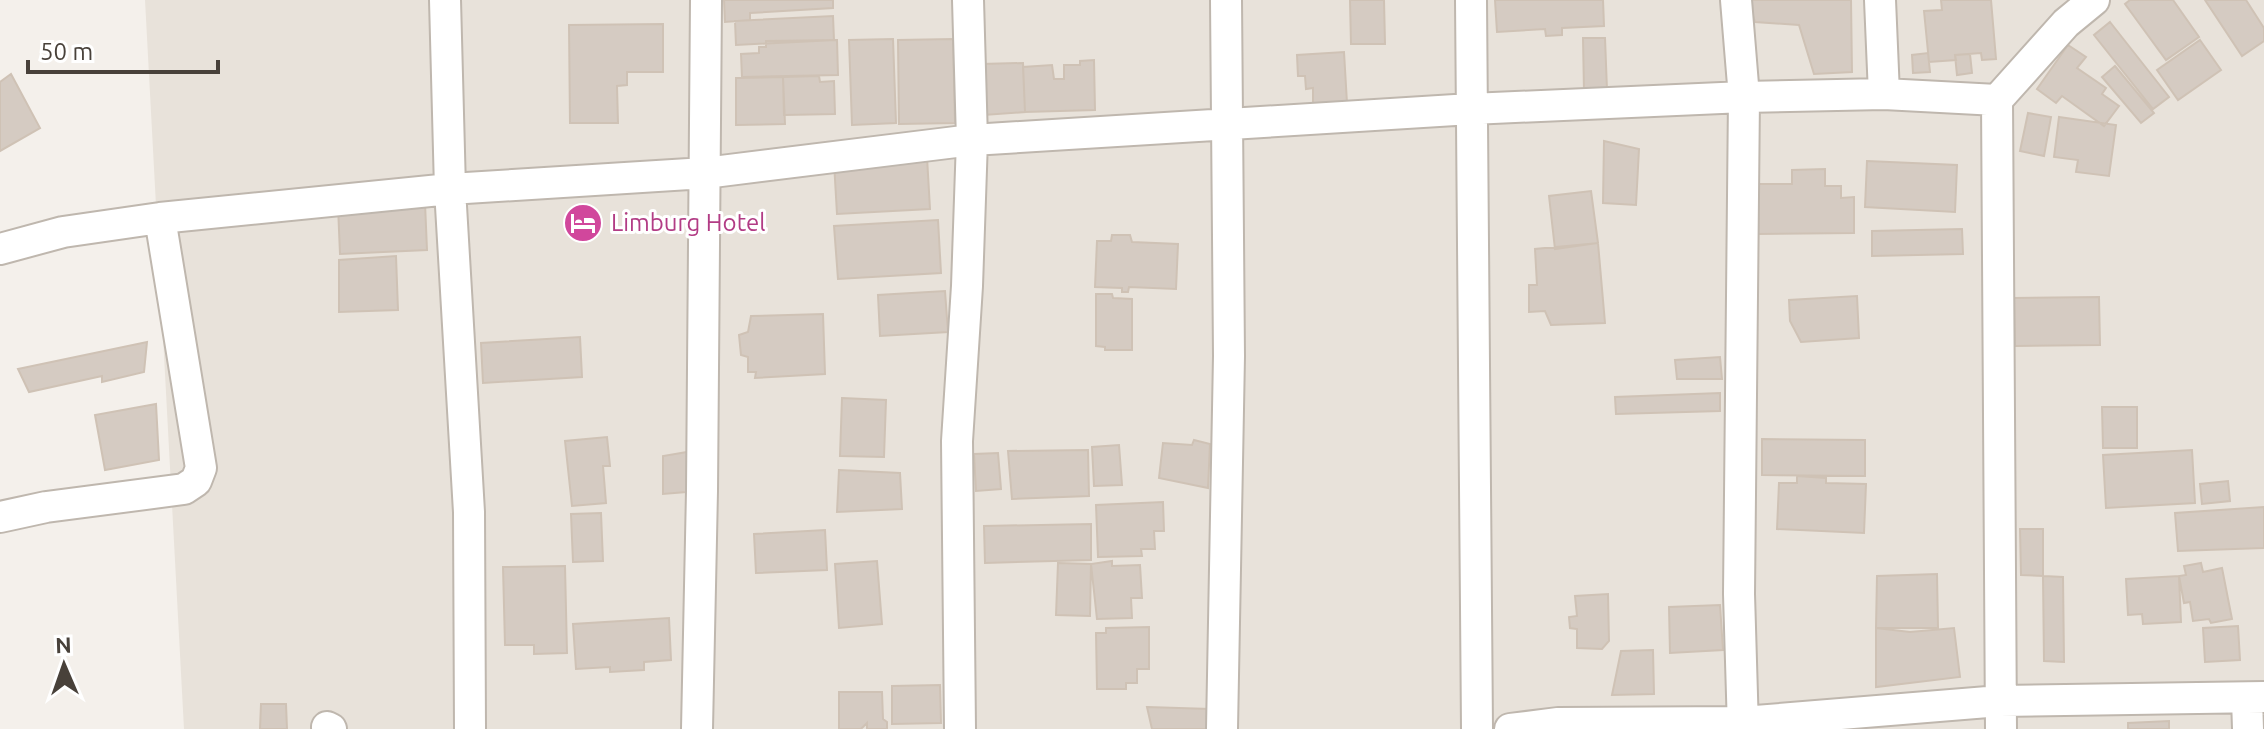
<svg xmlns="http://www.w3.org/2000/svg" width="2264" height="729" font-family="Ubuntu,sans-serif">
  <style>
    .residential { fill: #e8e2da }
    .building { fill: #d5cbc2; stroke: #cfc2b5; stroke-width: 2 }
    .lines { fill: none; stroke-linecap: round; stroke-linejoin: round }
    .minor-casing { stroke: #bfb7ae; stroke-width: 34 }
    .minor { stroke: #fff; stroke-width: 30 }
    .labels { text-anchor: middle; stroke-width: 6; stroke-linejoin: round; paint-order: stroke }
    .hotel-label { font-size: 24px; fill: #b23c85; stroke: #fff; text-anchor: start }
  </style>
  <rect width="100%" height="100%" fill="#f4f0eb"/>
  <path class="residential" d="M145 0H2264V729H184Z"/>
  <path class="building" d="M724 0H833V8L750 13V20L725 22Z
    M1350 0H1384L1385 44H1351Z
    M1495 0H1603L1604 26 1562 28V35L1546 36 1545 29 1497 32Z
    M1748 0H1851L1852 72 1814 74 1799 25 1755 22Z
    M1941 0H1991L1996 59 1982 60 1981 53 1955 55 1956 60 1929 62 1924 11 1942 10Z
    M2130 0H2173L2199 37 2166 60 2125 4Z
    M2205 0H2246L2264 28V41L2242 56Z
    M833 16 834 40 736 45 735 21Z
    M2110 22 2169 97 2153 109 2094 35Z
    M663 24V72H627V85L617 86 618 123H570L569 25Z
    M1583 38H1605L1607 90 1584 91Z
    M893 39 896 123 852 125 849 40Z
    M953 39 955 123 899 124 898 40Z
    M837 40 838 75 742 77 741 54 759 53V47H766V41Z
    M2200 40 2221 70 2178 100 2157 70Z
    M2068 45 2086 57 2077 68 2106 88 2102 94 2119 106 2104 126 2062 96 2056 103 2037 89Z
    M1344 52 1347 103 1313 105V88L1306 89 1305 76H1298L1297 55Z
    M1928 53 1930 72 1913 73 1912 55Z
    M1970 54 1972 73 1957 75 1955 55Z
    M1094 60 1095 110 1025 112 1023 67 1052 65 1054 79H1064V65H1080V61Z
    M1023 63 1025 112 984 115 981 64Z
    M2115 66 2154 113 2141 123 2102 77Z
    M11 74 40 128 0 151V82Z
    M819 76 820 82 834 81 835 114 784 115 783 77Z
    M783 77 785 124 736 125V78Z
    M2028 113 2051 117 2044 156 2020 151Z
    M2059 117 2116 125 2109 176 2076 172 2078 160 2054 157Z
    M1604 141 1639 149 1636 205 1603 203Z
    M927 157 930 209 837 214 834 162Z
    M1867 161 1957 165 1955 212 1865 207Z
    M1825 169V186H1841V198L1854 197V233L1757 234V184H1792V170Z
    M1591 191 1598 243 1555 249 1549 196Z
    M425 203 427 250 340 254 338 206Z
    M938 220 941 273 838 279 834 226Z
    M1962 229 1963 254 1872 256V231Z
    M1112 235H1130L1132 242 1178 244 1176 289 1129 287 1128 292H1122V288L1095 287 1097 241H1111Z
    M1598 243 1605 323 1551 325 1545 311 1529 312V285H1537L1535 249Z
    M396 256 398 310 339 312V260Z
    M945 291 948 332 880 336 878 295Z
    M1096 294H1112L1113 298 1132 299V350H1105V347L1096 346Z
    M1857 296 1859 338 1801 342 1790 321 1789 300Z
    M2099 297 2100 345 2015 346 2014 298Z
    M823 314 825 374 755 378 756 372H748V357L741 355 739 335 748 332 751 316Z
    M580 337 582 377 483 383 481 343Z
    M147 342 144 372 102 382V376L29 392 18 369Z
    M1720 357 1722 379H1677L1675 360Z
    M1720 393V411L1616 414 1615 397Z
    M842 398 886 400 884 457 840 456Z
    M156 404 159 460 105 470 95 415Z
    M2102 407H2137V448H2103Z
    M607 437 610 466H603L606 503 572 506 565 441Z
    M1762 439 1865 440V476L1762 475Z
    M1194 440 1210 444 1208 488 1159 478 1163 443 1192 445Z
    M1119 445 1122 485 1094 486 1092 447Z
    M1088 450 1089 496 1012 499 1008 451Z
    M2192 450 2195 503 2106 508 2103 455Z
    M687 452 686 492 663 494V456Z
    M998 453 1001 489 976 491 974 454Z
    M839 470 900 473 902 509 837 512Z
    M1797 476 1826 478V483L1866 484 1864 533 1777 529 1779 483H1797Z
    M2228 481 2230 501 2202 504 2200 484Z
    M1163 502 1164 531H1154L1155 549H1141L1142 556 1098 557 1096 505Z
    M2264 507V548L2178 551 2175 513Z
    M601 513 603 561 573 562 571 514Z
    M1091 524V560L985 563 984 526Z
    M2020 529H2043V576L2021 575Z
    M825 530 827 570 756 573 754 534Z
    M877 561 882 624 839 628 835 564Z
    M1112 561V566L1140 565 1142 598H1131L1132 618 1097 619 1091 564Z
    M1058 563 1091 564 1090 616 1056 615Z
    M2201 563 2203 572 2222 568 2232 619 2211 623 2209 619 2193 621 2190 602 2184 603 2179 576 2186 575 2184 566Z
    M565 566 567 653 534 654V645H505L503 567Z
    M1937 574 1938 628H1876L1877 576Z
    M2043 576 2063 577 2064 662 2044 661Z
    M2179 576 2181 622 2143 624 2142 614 2128 615 2126 579Z
    M1608 594 1609 641 1602 649 1577 648V629L1570 628 1569 617 1577 616 1575 596Z
    M1720 605 1723 650 1670 653 1669 607Z
    M669 618 671 660 644 662V670L610 672V667L576 669 573 624Z
    M2238 626 2240 660 2205 662 2203 628Z
    M1149 627V669H1137V683H1126V689H1097L1096 633H1106V628Z
    M1876 628 1910 632 1954 628 1960 677 1876 687Z
    M1653 650 1654 694 1612 695 1621 651Z
    M940 685 941 723 892 724V686Z
    M839 692H882L883 719 887 722V729H867V723L861 729H839Z
    M261 704H286L287 729H260Z
    M1147 707 1210 709 1209 729H1152Z
    M2169 721V729H2128V723Z"/>
  <g class="lines">
    <defs>
      <path id="minor" d="M445 0 450 189 469 512 470 729
        M1471 0 1477 729
        M1736 0 1744 97 1739 594 1743 729
        M1880 0 1884 94
        M0 249 63 232 160 218 450 189 705 173 972 140 1471 109 1744 97 1884 94 1997 100
        M0 517 46 507 184 489 196 481 201 468 160 218
        M2247 698 2248 729
        M327 727 331 729
        M697 729 702 491 706 0
        M960 729 957 441 967 286 972 140 968 0
        M1222 729 1229 356 1226 0
        M1510 729 1558 723 1743 722 2000 701 2264 697
        M2001 729 1997 100 2066 23 2094 0"/>
    </defs>
    <use href="#minor" class="minor-casing"/>
    <use href="#minor" class="minor"/>
  </g>
  <defs>
    <symbol id="hotel-disc" viewBox="-11 -11 22 22"><circle r="9.5" fill="#d1479c" stroke="#fff"/><path d="M-6-4.5h1.5V1H6V5H4.5V3h-9V5H-6ZM-4 0a1.8 1.8 0 1 1 3.6 0ZM.5 0V-2.5h3Q6-2.5 6 0Z" fill="#fff"/></symbol>
  </defs>
  <g fill-rule="evenodd">
    <use href="#hotel-disc" x="561" y="201" width="44" height="44"/>
  </g>
  <g class="labels">
    <g class="hotel-label">
      <text x="611" y="231">Limburg Hotel</text>
    </g>
  </g>
  <g transform="translate(64 665) rotate(358)" stroke="#ffffff" stroke-width="6" paint-order="stroke">
  <path d="M0-6L14 30L0 20L-14 30Z" fill="#48413a"/>
  <text y="-12" font-size="22" font-weight="bold" text-anchor="middle" fill="#48413a">N</text>
  </g>
  <path d="M28 60v12h190v-12" fill="none" stroke="#48413a" stroke-width="4"/>
  <text x="40" y="60" font-size="24" fill="#48413a" stroke="#ffffff" stroke-width="6" paint-order="stroke">50 m</text>
</svg>
